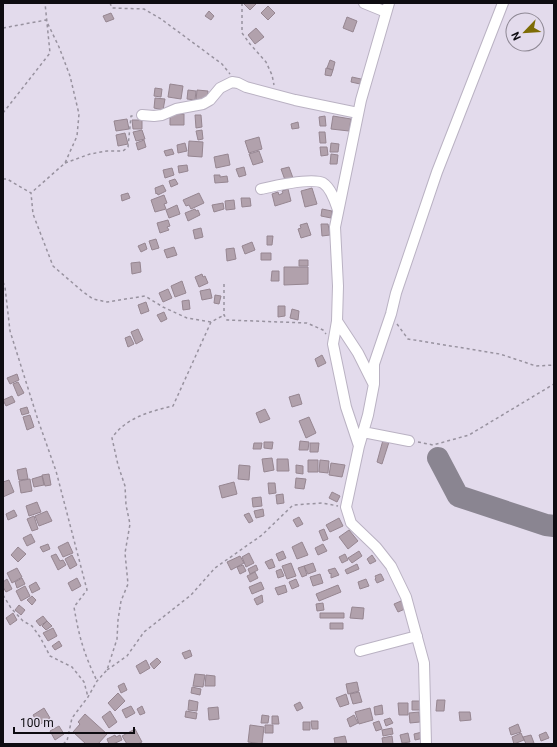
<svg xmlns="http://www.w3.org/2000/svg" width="557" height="747" font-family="Roboto,sans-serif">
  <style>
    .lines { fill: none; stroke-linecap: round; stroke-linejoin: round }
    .taxiway { stroke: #8a8591; stroke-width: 22 }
    .building { fill: #b1a1ac; stroke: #968691 }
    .minor-casing { stroke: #bab2c3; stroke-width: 12 }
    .path { stroke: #98929f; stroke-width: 1.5; stroke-dasharray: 3 3; stroke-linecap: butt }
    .minor { stroke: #fff; stroke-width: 10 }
  </style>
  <rect width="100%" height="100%" fill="#e3dbec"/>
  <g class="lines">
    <path class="taxiway" d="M438 458 458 496 546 525 554 526"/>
  </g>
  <path class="building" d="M243 3H255L256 4 250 10Z
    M268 6 275 13 268 20 261 13Z
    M209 11 214 16 211 20 205 16Z
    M111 13 114 19 106 22 103 16Z
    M347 17 357 21 353 32 343 28Z
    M256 28 264 37 255 44 248 35Z
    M330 60 335 62 333 70 327 68Z
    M326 68 333 70 331 76 325 75Z
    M352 77 361 79 360 84 351 82Z
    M170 84 183 86 181 99 168 97Z
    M155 88 162 89 161 97 154 96Z
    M188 90 196 91 195 100 187 99Z
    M197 90 208 91 207 101 196 100Z
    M155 98 165 99 163 110 154 108Z
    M170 114H184V125H170Z
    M195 115H201L202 127 196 128Z
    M325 116 326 126H320L319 117Z
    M333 116 351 119 349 131 331 129Z
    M127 119 129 129 116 131 114 121Z
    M132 120H142V129H133Z
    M298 122 299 128 292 129 291 124Z
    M142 130 145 139 136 141 133 132Z
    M202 130 203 139 198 140 196 131Z
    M319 132H325L326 143H320Z
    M125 133 128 144 118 146 116 135Z
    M259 137 262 149 249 153 245 141Z
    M144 140 146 147 138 150 136 143Z
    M189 141 203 142 202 157 188 156Z
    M185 143 187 151 178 153 177 145Z
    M331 143 339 144 338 152H330Z
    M320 147H327L328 155 321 156Z
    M172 149 174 154 166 156 164 151Z
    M259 151 263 162 253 165 249 154Z
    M228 154 230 165 216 168 214 157Z
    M331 154 338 155 337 164H330Z
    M187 165 188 171 179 173 178 166Z
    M244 167 246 175 239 177 236 169Z
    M289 167 293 178 285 180 281 169Z
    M172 168 174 175 165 178 163 170Z
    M214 175H220V177L227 176 228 182 215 183Z
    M175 179 178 184 171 187 169 181Z
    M163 185 166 191 158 195 157 193 156 194 155 188Z
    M312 188 317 204 305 207 301 191Z
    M288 189 291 201 275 206 272 194 278 192 279 195 283 193 282 191Z
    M128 193 130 198 122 201 121 195Z
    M199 193 204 203 191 209 189 205 186 206 183 200Z
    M164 195 167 203 164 204 166 209 155 212 151 200Z
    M241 198H250L251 206 242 207Z
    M234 200 235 209 226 210 225 201Z
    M223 203 224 209 214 212 212 205Z
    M177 205 180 214 169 218 166 210Z
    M195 209 196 211 198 210 200 215 188 221 185 213Z
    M322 209 332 211 331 218 321 216Z
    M168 220 170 226 167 227 169 230 160 233 157 223Z
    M307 223 311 235 301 238 298 229 301 228 300 225Z
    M321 224H328L330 235 322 236Z
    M201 228 203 237 195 239 193 230Z
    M267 236H273L272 245H267Z
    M156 239 159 248 152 250 149 241Z
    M252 242 255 250 245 254 242 246Z
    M145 243 147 249 141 252 138 246Z
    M174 247 177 255 167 258 164 250Z
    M234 248 236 259 227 261 226 249Z
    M261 253H271V260H261Z
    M299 260H308V266H299Z
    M140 262 141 272 132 274 131 263Z
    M284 267H308V284L284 285Z
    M272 271H279V281H271Z
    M202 274 203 277 205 276 208 283 199 287 195 277Z
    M182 281 186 293 175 297 171 286Z
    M168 289 172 298 163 302 159 293Z
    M210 289 212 298 202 300 200 291Z
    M215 295 221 296 219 304 214 303Z
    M189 300 190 309 183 310 182 301Z
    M146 302 149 311 141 314 138 305Z
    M278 306H285V316L278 317Z
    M292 309 299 311 298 320 290 318Z
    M164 312 167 319 161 322 157 315Z
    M138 329 143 340 136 344 131 332Z
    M130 336 134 344 128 347 125 338Z
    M322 355 326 363 318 367 315 359Z
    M17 374 19 380 10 384 7 378Z
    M18 382 24 393 18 396 13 384Z
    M299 394 302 404 292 407 289 397Z
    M12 396 15 402 6 406 3 400Z
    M27 407 29 413 22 415 20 409Z
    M265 409 270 419 260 423 256 413Z
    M30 415 34 427 27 430 23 417Z
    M309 417 316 433 306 438 299 421Z
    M383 440 389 442 382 464 377 462Z
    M300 441 309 442 308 450H299Z
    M264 442H273L272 449 264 448Z
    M254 443H262L261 449H253Z
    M310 443H319L318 452H310Z
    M272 458 274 470 264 472 262 459Z
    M277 459H288L289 471H277Z
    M308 460H318V472H308Z
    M320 460 329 461 328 473 319 472Z
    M331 463 345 465 342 477 329 475Z
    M239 465 250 466 249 480 238 479Z
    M296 465 303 466V474L296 473Z
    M26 468 28 479 19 480 17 470Z
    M49 474 51 485 45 486 42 475Z
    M42 476 44 485 34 487 32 479Z
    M296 478 306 479 304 489 295 488Z
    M30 479 32 491 21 493 19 481Z
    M9 480 14 492 3 497V482Z
    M234 482 237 494 222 498 219 486Z
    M268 483H275L276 493 269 494Z
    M332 492 340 496 337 502 329 498Z
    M283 494 284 503 277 504 276 495Z
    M261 497 262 506 253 507 252 498Z
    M37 502 41 512 29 516 26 506Z
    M263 509 264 516 256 518 254 511Z
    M14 510 17 516 8 520 6 514Z
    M47 511 52 521 39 526 35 516Z
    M249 513 253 521 249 523 244 515Z
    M34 516 38 529 32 531 27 519Z
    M299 517 303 524 297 527 293 520Z
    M339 518 343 526 330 532 326 525Z
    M324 529 328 539 323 541 319 531Z
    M349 530 358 541 348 549 339 537Z
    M31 534 35 542 27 546 23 538Z
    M68 542 73 553 63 557 58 547Z
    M302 542 308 555 297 559 292 547Z
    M48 544 50 549 43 552 40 547Z
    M323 544 327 551 318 555 315 548Z
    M18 547 26 554 18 562 11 555Z
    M283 551 286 558 279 561 276 554Z
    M359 551 362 556 352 563 348 558Z
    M249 553 254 563 246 567 242 557Z
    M56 554 60 561 63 560 66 565 58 570 51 556Z
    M345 554 348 560 342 563 339 557Z
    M72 555 77 565 70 569 65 559Z
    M372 555 376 561 370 564 367 559Z
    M240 556 244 563 231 570 227 562Z
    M272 559 275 567 269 569 265 562Z
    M291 563 296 576 287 579 282 566Z
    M313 563 316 571 308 574 304 566Z
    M357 564 359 569 347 574 345 570Z
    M243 565 246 571 240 574 237 567Z
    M256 565 258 570 250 574 248 569Z
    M304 566 307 575 302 577 298 568Z
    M17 568 22 577 12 583 7 573Z
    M335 568 339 575 331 578V573L330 574 328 570Z
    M281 569 284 576 278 578 276 571Z
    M255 572 258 578 250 582 247 576Z
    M320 574 323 583 313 586 310 577Z
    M380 574H381L384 580 377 583 375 579 376 578 375 576Z
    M22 578 25 584 17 588 15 582Z
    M77 578 81 586 72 591 68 583Z
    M7 579 12 589 6 592 3 587V582Z
    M296 579 299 586 292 589 289 582Z
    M366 579 369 586 360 589 358 582Z
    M36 582 40 589 32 593 29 586Z
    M261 582 264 589 252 594 249 587Z
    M285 585 287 592 278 595 275 588Z
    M338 585 341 592 319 601 316 594Z
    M25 586 30 596 21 601 16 591Z
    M262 595 263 602 257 605 254 599Z
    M32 596 36 600 32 605 27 600Z
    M401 601 405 609 398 612 394 604Z
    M323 603 324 610 317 611 316 604Z
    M19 605 25 610 21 615 15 610Z
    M352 607 364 608 363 619 350 618Z
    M13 613 17 620 10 625 6 618Z
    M320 613H344V618H320Z
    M43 616 47 621 40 626 36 621Z
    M47 621 52 626 46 630 42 626Z
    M330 623H343V629H330Z
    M53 628 57 636 48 641 43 633Z
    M59 641 62 646 55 650 52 646Z
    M190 650 192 656 185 659 182 653Z
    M157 658 161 662 154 669 150 664Z
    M146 660 150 668 140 674 136 666Z
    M195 674 205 675 203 687 193 686Z
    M206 675 215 676V686H205Z
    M357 682 359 691 348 694 346 684Z
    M124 683 127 690 121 693 118 686Z
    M192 687 201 689 200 695 191 693Z
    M359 692 362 702 353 704 350 694Z
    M118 693 125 701 115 711 108 703Z
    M346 694 349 704 340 707 336 698Z
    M189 700 198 702 197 711 188 710Z
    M437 700H445L444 711H436Z
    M412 701H422V710H412Z
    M300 702 303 708 297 711 294 705Z
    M398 703H408V715H399Z
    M382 705 383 714 375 715 374 707Z
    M131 706 135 713 126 718 122 710Z
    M142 706 145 713 140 715 137 709Z
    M218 707 219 719 209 720 208 708Z
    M44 708 50 718 39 725 33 715Z
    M370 708 373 720 359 724 355 712Z
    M110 711 117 722 109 728 102 717Z
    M186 711 197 713 196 719 185 717Z
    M419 712 420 722 410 723 409 713Z
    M459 712H470L471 720 460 721Z
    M85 714 107 734 98 744H86L73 732 80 724 78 722Z
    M262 715 269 716 268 723H261Z
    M354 715 358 723 350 727 347 719Z
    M272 716H278L279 724H272Z
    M390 718 393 723 386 726 384 720Z
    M311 721H318V729H312Z
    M379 721 382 729 376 731 373 723Z
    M303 722H310V730H303Z
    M518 724 521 732 511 735 509 728Z
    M250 725 264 727 262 744 248 742Z
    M265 725H273V733H265Z
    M59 726 64 734 55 740 50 731Z
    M392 728 393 734 383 736 382 730Z
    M135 729 142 742 138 744H127L122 736Z
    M422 732 424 738 415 740 414 734Z
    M546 732 549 738 541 741 539 735Z
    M408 733 410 742 402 743 400 735Z
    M521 733 524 740 514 744 512 737Z
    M115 735 116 737 120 735 122 740 113 744H109L107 739Z
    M531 735 534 743 526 744 523 737Z
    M345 736 347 744H335L334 738Z
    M392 736 393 744H383L382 738Z"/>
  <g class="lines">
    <defs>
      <path id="minor" d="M364 3 386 12
        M142 115 154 116 162 115 176 109 203 104 210 100 220 88 232 82 238 83 246 87 295 100 358 113
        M261 189C274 186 312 177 323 183 331 188 335 201 338 210
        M337 321 358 353 373 383
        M363 432 409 441
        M359 446 346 407 333 344 337 321 338 286 335 227 361 100 389 3
        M360 651 417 636
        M426 744 424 663 406 597 391 566 376 547 351 523 346 507 359 446 368 415 374 384V364L391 314 396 293 437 172 503 3"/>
    </defs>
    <use href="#minor" class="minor-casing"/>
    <path class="path" d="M110 3 112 8 144 9 161 19 222 64 230 74
      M242 3V33L250 44 266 62 272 75 274 85
      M3 28 46 20 59 47 70 76 79 114 77 136 65 163 31 193
      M3 113 50 53 45 3
      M65 163 90 154 107 151H123L128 147 131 116H133
      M3 179H7L31 193 33 214 53 266 82 291 93 299 107 302 145 296 163 307 187 318 211 322
      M3 282 5 287 10 331 38 420 56 471 87 590 74 607C79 637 84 654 97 681
      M224 284V315L227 320 307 323 323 330 326 334
      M397 324 408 339 500 354 536 366 554 365
      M418 442 433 445 469 435 554 384
      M3 595 11 608 23 621 32 626 40 637 50 656 72 667 84 682 88 697
      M107 670 127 656 144 632 191 595 215 568 262 535 293 505 322 503 338 506
      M63 744 67 741 72 718 88 697 97 681 107 670 117 639 118 620 121 601 128 584 125 553 130 524 126 505 125 486 118 465 112 438C125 418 151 411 173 406L211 322 224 315"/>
    <use href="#minor" class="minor"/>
  </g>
  <rect width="557" height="747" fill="none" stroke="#0e0c11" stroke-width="8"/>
  <g transform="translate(525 32) rotate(245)"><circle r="19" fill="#e3dbec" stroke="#8e8894"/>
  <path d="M0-3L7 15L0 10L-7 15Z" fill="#7d6c05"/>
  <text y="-6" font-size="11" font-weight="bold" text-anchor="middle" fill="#0e0c11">N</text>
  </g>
  <path d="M14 727v6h120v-6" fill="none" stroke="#0e0c11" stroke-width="2"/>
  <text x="20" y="727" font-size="12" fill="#0e0c11" stroke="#e3dbec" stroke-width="3" paint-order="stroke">100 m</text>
</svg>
